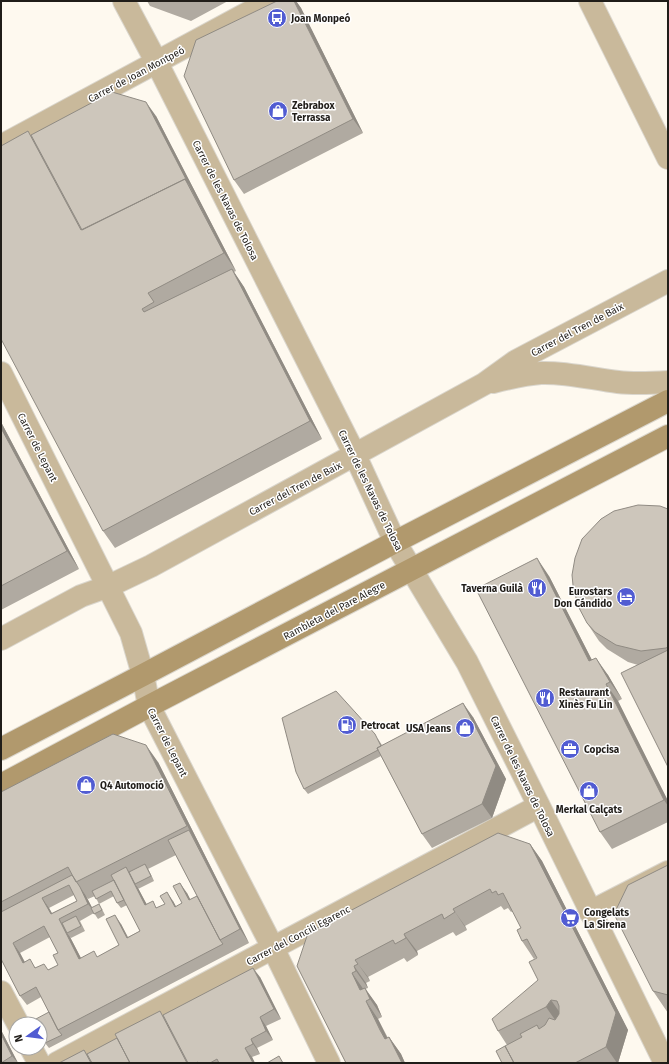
<svg xmlns="http://www.w3.org/2000/svg" width="669" height="1064" font-family="'Fira Sans',sans-serif">
  <style>
    .lines { fill: none; stroke-linecap: round; stroke-linejoin: round }
    .minor-casing { stroke: #dad6cd; stroke-width: 24 }
    .secondary-casing { stroke: #dad6cd; stroke-width: 24 }
    .minor { stroke: #c9b99b; stroke-width: 22 }
    .secondary { stroke: #b1996d; stroke-width: 22 }
    .wall { fill: #b0aaa1; fill-rule: evenodd }
    .shaded-wall { fill: #908b83 }
    .building { fill: #cdc6bb; stroke: #908b83; fill-rule: evenodd }
    .labels { text-anchor: middle; stroke-width: 3; stroke-linejoin: round; paint-order: stroke }
    .poi-label { font-size: 10px; font-weight: bold; fill: #201d19; stroke: #fff; text-anchor: start }
    .street-label { font-size: 10px; fill: #201d19; stroke: #fff }
  </style>
  <rect width="100%" height="100%" fill="#fef9ef"/>
  <g class="lines">
    <defs>
      <path id="minor" d="M124 1 157 63 355 455 395 542 467 662 539 806 665 1063
        M590 1 668 158
        M1 146 270 1
        M1 373 131 633 143 675 149 706 273 948 329 1063
        M493 382C509 378 525 374 541 373 567 372 593 379 618 382 635 384 652 383 668 382
        M1 639 81 596 109 586 151 566 484 384 516 361 668 281
        M590 912 668 872
        M1 992 18 1024
        M31 1048 39 1063
        M57 1063 539 806"/>
      <path id="secondary" d="M1 749 143 675 395 542 668 401
        M1 785 149 706 668 436"/>
    </defs>
    <use href="#minor" class="minor-casing"/>
    <use href="#secondary" class="secondary-casing"/>
    <use href="#minor" class="minor"/>
    <use href="#secondary" class="secondary"/>
  </g>
  <path class="wall" d="M147 1H228L191 21 150 6Z
    M277 1H296L301 8 363 133 244 194 234 180Z
    M156 116 236 271 234 272 244 287 322 439 115 548 103 531 31 135Z
    M1 422 79 569 1 610Z
    M668 509V767L638 665 628 662 607 649 599 641 587 623Z
    M549 576 592 660 608 675 622 699 618 701 668 801V822L612 849 600 832Z
    M473 717 506 779 492 818 432 848 422 834 381 756 308 794 304 789 378 739 382 745Z
    M158 762 249 943 49 1048 45 1043 49 1012 41 997 27 1005 20 996 1 959V792ZM176 855 197 896 190 900 187 893 182 903 176 907 173 901 158 908 146 904 138 888V889L154 881 148 869ZM74 895 77 901 52 913 49 908ZM86 896 88 899 95 896 99 904 114 896 117 903 121 908 127 905 140 931 128 937 121 924 119 945 98 957 81 958 70 937 71 938 85 931 80 921 94 913 98 919 105 915 102 909 92 908ZM50 937 58 953V965L48 970 36 968 25 962 20 953Z
    M530 844 542 861 628 1030 618 1063H502L507 1045 498 1031 538 980 537 958V957L534 959 522 941 521 928 513 911 511 912 508 908 504 910 501 906 465 926 467 930 456 936 453 932 417 951 418 955 407 962 404 958 368 977 370 981 366 983 368 988 365 989 377 1005 382 1017 378 1019 388 1038 389 1037 401 1054 405 1063H346L297 966Z
    M668 865V1013L653 991Z
    M260 977 281 1019 266 1026 273 1040 257 1048 260 1054 252 1057 255 1063H59L84 1050 87 1054 163 1015Z
    M1 1030 18 1063H1Z"/>
  <path class="shaded-wall" d="M294 1H296L301 8 363 133 353 119Z
    M146 102 156 116 236 271 224 253Z
    M232 269 244 287 322 439 310 421Z
    M1 422 79 569 67 551 1 428Z
    M537 558 549 576 601 678 589 661Z
    M596 658 608 675 622 699 610 682Z
    M606 684 618 701 668 801V806L664 800Z
    M463 703 473 717 506 779 492 818 482 804Z
    M146 745 158 762 249 943 240 929Z
    M530 844 542 861 628 1030 618 1063H617L606 1047Z
    M145 864 148 869 154 881 151 876Z
    M126 867 132 877 135 884 138 888 152 914 145 905Z
    M180 883 187 893 196 910 189 900Z
    M80 887 86 896 95 913 88 904Z
    M167 892 173 901 182 917 175 907Z
    M42 898 49 908 57 923 51 914Z
    M453 909 465 926 467 930Z
    M115 915 121 924 133 948 127 938Z
    M59 919 65 928 67 933 70 937 86 968 79 959Z
    M404 934 417 951 418 955 406 938Z
    M13 943 20 953 30 973 23 963Z
    M355 960 368 977 370 981 358 964Z
    M354 966 366 983 368 988 356 971Z
    M253 968 260 977 281 1019 274 1009Z
    M352 973 364 990H360Z
    M365 988 377 1005 382 1017 370 999Z
    M551 1000 563 1017 558 1024 546 1007Z
    M366 1001 378 1019 392 1048 385 1039Z
    M260 1017 266 1026 273 1040 266 1031Z
    M1 1030 18 1063 12 1056 1 1034Z
    M389 1037 401 1054 405 1063H402Z
    M251 1039 257 1048 260 1054 253 1044Z
    M245 1048 252 1057 255 1063H253Z"/>
  <path class="building" d="M277 1H294L353 119 234 180 184 76 196 40Z
    M112 92 146 102 188 183 185 179 82 230 31 135Z
    M28 131 81 230 185 179 224 253 148 293 154 302 142 309 144 312 232 269 310 421 103 531 1 339V146Z
    M1 428 67 551 1 586Z
    M638 505 660 506 668 509V647L666 648 641 651 616 645 595 632 587 623 578 606 573 585 572 575 575 558 582 539 601 519 614 511Z
    M537 558 589 661 596 658 610 682 606 684 664 800 600 832 476 589Z
    M668 650V767L621 673Z
    M336 691 375 734 381 746 377 748 378 750 304 789 296 772 282 718Z
    M463 703 496 766 482 804 422 834 377 748Z
    M113 734 146 745 187 826 76 882 68 867 1 902V792Z
    M189 830 240 929 220 940 168 840Z
    M498 833 530 844 616 1013 606 1047 575 1063H514L505 1046 522 1037 520 1034 537 1025 539 1029 545 1025 549 1018 555 1020 559 1014V1006L557 1001 551 1000 546 1007 498 1031 492 1019 538 980 529 962 537 958 527 939 522 941 517 930 521 928 503 893 498 895 496 891 492 893 490 889 453 909 455 912 444 919 442 914 404 934 406 938 395 944 393 940 355 960 358 964 354 966 356 971 352 973 360 990 365 988 370 999 366 1001 380 1030 385 1039 389 1037 402 1063H346L297 966 308 933Z
    M145 864 151 876 135 884 129 872Z
    M668 865V995L653 991 614 914 628 885Z
    M126 867 145 905 153 901 156 908 165 904 160 896 167 892 175 907 182 903 173 886 180 883 189 900 197 896 220 940 223 944 58 1030 36 987 20 996 1 959V912L72 875 80 887 88 904 59 919 79 959 94 951 97 957 119 945 106 919 115 915 127 938 140 931 111 875ZM69 885 77 901 51 914 42 898ZM44 926 58 953 53 955 58 965 48 970 44 964 35 968 30 959 23 963 13 943Z
    M114 880 124 900 117 903 111 891 96 899 92 891Z
    M99 904 102 910 94 914 91 908Z
    M76 916 81 926 67 933 62 923Z
    M253 968 274 1009 260 1017 266 1031 251 1039 253 1044 245 1048 253 1063H219L217 1059 210 1063H198V1062L196 1063H188L163 1015Z
    M160 1011 187 1063H130L115 1034Z
    M49 1012 58 1030 62 1035 45 1043 40 1033V1024H36L34 1020Z
    M1 1034 12 1056 1 1063Z
    M117 1038 130 1063H92L87 1054Z
    M505 1046 514 1063H502L496 1051Z
    M84 1050 91 1063H59Z
    M279 1056 283 1063H267Z"/>
  <defs>
    <symbol id="bus-disc" viewBox="-11 -11 22 22"><circle r="9.5" fill="#515cd2" stroke="#fff"/><path d="M-5-6H5V4H4V6H2V4H-2V6H-4V4H-5ZM-3.5-4V0h7V-4ZM-3.5 1.2v1.5H-2V1.2ZM2 1.2v1.5H3.5V1.2Z" fill="#fff"/></symbol>
    <symbol id="shop-disc" viewBox="-11 -11 22 22"><circle r="9.5" fill="#515cd2" stroke="#fff"/><path d="M-5-2.5h2.3a2.7 3.5 0 0 1 5.4 0H5L5.5 6h-11ZM-1.5-2.5h3a1.5 2.3 0 0 0-3 0Z" fill="#fff"/></symbol>
    <symbol id="restaurant-disc" viewBox="-11 -11 22 22"><circle r="9.5" fill="#515cd2" stroke="#fff"/><path d="M-5-6h1v4h1v-4h1v4h1v-4h1v5L-1.5 .5V6h-2V.5L-5-1ZM5-6V6H3V1.5H1.5Q1.5-4 5-6Z" fill="#fff"/></symbol>
    <symbol id="hotel-disc" viewBox="-11 -11 22 22"><circle r="9.5" fill="#515cd2" stroke="#fff"/><path d="M-6-4.5h1.5V1H6V5H4.5V3h-9V5H-6ZM-4 0a1.8 1.8 0 1 1 3.6 0ZM.5 0V-2.5h3Q6-2.5 6 0Z" fill="#fff"/></symbol>
    <symbol id="fuel-disc" viewBox="-11 -11 22 22"><circle r="9.5" fill="#515cd2" stroke="#fff"/><path d="M-5.5-6h7V0h2V4h1.3V-2.5L3-4.5l.8-.8L6-3V5H2.5V1h-1V6h-7ZM-4.2-4.7v3.2H.2V-4.7Z" fill="#fff"/></symbol>
    <symbol id="office-disc" viewBox="-11 -11 22 22"><circle r="9.5" fill="#515cd2" stroke="#fff"/><path d="M-6-3h4V-5.5h4V-3h4V5H-6ZM-1-4.5V-3h2v-1.5ZM-6 0V1H6V0Z" fill="#fff"/></symbol>
    <symbol id="supermarket-disc" viewBox="-11 -11 22 22"><circle r="9.5" fill="#515cd2" stroke="#fff"/><path d="M-6-5.5h2.5l.6 2H6L4.5 2H-2.5L-4.4-4H-6ZM-1.5 3.2a1.3 1.3 0 1 0 .1 0ZM3 3.2a1.3 1.3 0 1 0 .1 0Z" fill="#fff"/></symbol>
  </defs>
  <g fill-rule="evenodd">
    <use href="#bus-disc" x="266" y="7" width="22" height="22"/>
    <use href="#shop-disc" x="267" y="100" width="22" height="22"/>
    <use href="#restaurant-disc" x="526" y="577" width="22" height="22"/>
    <use href="#hotel-disc" x="615" y="586" width="22" height="22"/>
    <use href="#restaurant-disc" x="534" y="687" width="22" height="22"/>
    <use href="#fuel-disc" x="336" y="714" width="22" height="22"/>
    <use href="#shop-disc" x="454" y="717" width="22" height="22"/>
    <use href="#office-disc" x="559" y="738" width="22" height="22"/>
    <use href="#shop-disc" x="75" y="774" width="22" height="22"/>
    <use href="#shop-disc" x="578" y="780" width="22" height="22"/>
    <use href="#supermarket-disc" x="559" y="907" width="22" height="22"/>
  </g>
  <g class="labels">
    <g class="poi-label">
      <text x="291" y="22">Joan Monpeó</text>
      <text x="292" y="109">Zebrabox<tspan x="292" dy="12">Terrassa</tspan></text>
      <text x="523" y="592" text-anchor="end">Taverna Guilà</text>
      <text x="612" y="595" text-anchor="end">Eurostars<tspan x="612" dy="12">Don Cándido</tspan></text>
      <text x="559" y="696">Restaurant<tspan x="559" dy="12">Xinès Fu Lin</tspan></text>
      <text x="361" y="729">Petrocat</text>
      <text x="451" y="732" text-anchor="end">USA Jeans</text>
      <text x="584" y="753">Copcisa</text>
      <text x="100" y="789">Q4 Automoció</text>
      <text x="589" y="813" text-anchor="middle">Merkal Calçats</text>
      <text x="584" y="916">Congelats<tspan x="584" dy="12">La Sirena</tspan></text>
    </g>
    <g class="street-label">
      <text transform="translate(136 74) rotate(-28)" y="4">Carrer de Joan Montpeó</text>
      <text transform="translate(226 200) rotate(63)" y="4">Carrer de les Navas de Tolosa</text>
      <text transform="translate(577 329) rotate(-28)" y="4">Carrer del Tren de Baix</text>
      <text transform="translate(38 447) rotate(63)" y="4">Carrer de Lepant</text>
      <text transform="translate(295 488) rotate(-28)" y="4">Carrer del Tren de Baix</text>
      <text transform="translate(371 490) rotate(64)" y="4">Carrer de les Navas de Tolosa</text>
      <text transform="translate(334 610) rotate(-28)" y="4">Rambleta del Pare Alegre</text>
      <text transform="translate(168 742) rotate(63)" y="4">Carrer de Lepant</text>
      <text transform="translate(523 776) rotate(64)" y="4">Carrer de les Navas de Tolosa</text>
      <text transform="translate(298 935) rotate(-28)" y="4">Carrer del Concili Egarenc</text>
    </g>
  </g>
  <rect width="669" height="1064" fill="none" stroke="#201d19" stroke-width="4"/>
  <g transform="translate(28 1036) rotate(256)"><circle r="19" fill="#ffffff" stroke="#a6a5a3"/>
  <path d="M0-3L7 15L0 10L-7 15Z" fill="#515cd2"/>
  <text y="-6" font-size="11" font-weight="bold" text-anchor="middle" fill="#201d19">N</text>
  </g>
</svg>
